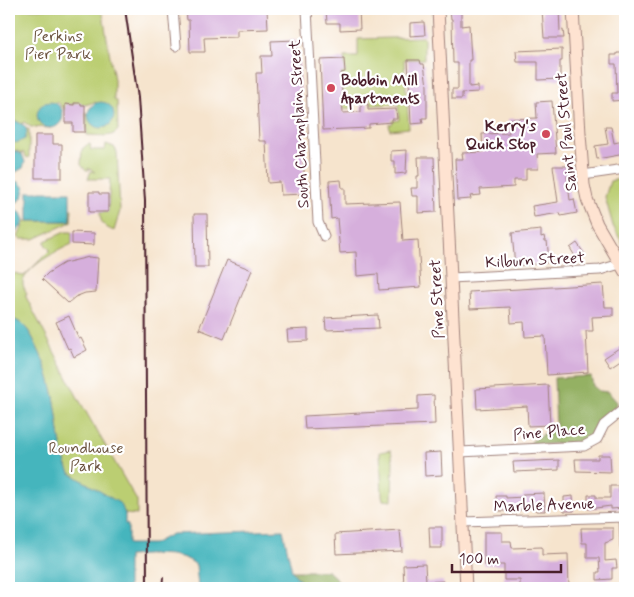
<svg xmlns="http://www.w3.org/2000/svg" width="634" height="597" font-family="Mynerve,sans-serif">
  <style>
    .green { fill: #bbce72; stroke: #82764e }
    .forest { fill: #94b164; stroke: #6f6848 }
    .water { fill: #45b5bd; stroke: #486a74 }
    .building { fill: #d6afdc }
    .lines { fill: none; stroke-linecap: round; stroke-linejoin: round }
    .street-casing { stroke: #a0827c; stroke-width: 11 }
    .secondary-casing { stroke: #a0827c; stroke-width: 13 }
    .street { stroke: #fff; stroke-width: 9 }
    .secondary { stroke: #fee3d1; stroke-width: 11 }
    .rail { stroke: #4a1f2b; stroke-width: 2 }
    .poi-dot { fill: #d1495b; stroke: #fff; stroke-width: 2 }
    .labels { text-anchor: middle; stroke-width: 4.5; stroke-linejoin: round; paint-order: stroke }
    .park-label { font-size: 16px; fill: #6c5440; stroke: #fff }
    .poi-label { font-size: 16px; font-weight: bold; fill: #4a1f2b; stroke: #fff; text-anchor: start }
    .street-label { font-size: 16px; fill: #4a1f2b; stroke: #fff }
  </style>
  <rect width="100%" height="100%" fill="#fff"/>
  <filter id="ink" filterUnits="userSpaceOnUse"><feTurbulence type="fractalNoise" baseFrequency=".02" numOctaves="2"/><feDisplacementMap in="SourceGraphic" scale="10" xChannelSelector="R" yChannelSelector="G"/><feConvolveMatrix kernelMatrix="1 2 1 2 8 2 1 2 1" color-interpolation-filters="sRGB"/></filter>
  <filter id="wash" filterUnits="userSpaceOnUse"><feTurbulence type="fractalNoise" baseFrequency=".0096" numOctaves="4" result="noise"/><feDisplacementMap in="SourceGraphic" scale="20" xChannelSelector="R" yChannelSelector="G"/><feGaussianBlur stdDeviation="1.12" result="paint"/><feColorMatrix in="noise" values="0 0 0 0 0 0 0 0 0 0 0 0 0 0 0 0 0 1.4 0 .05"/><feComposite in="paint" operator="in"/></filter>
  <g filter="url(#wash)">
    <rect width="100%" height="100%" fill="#f6e4cd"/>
    <path class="green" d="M9 9H102L114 80V100L117 101 118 130C112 139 98 135 87 135L86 113H88V117L100 128 108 126 111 108 101 103 96 104 95 102 85 105 74 103V105L66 104 65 110 58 102 56 104 46 103 38 111V119L47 127 51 128 31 127 24 122 22 124 16 121 9 124Z
      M424 37V59H405L404 61 409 128 390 130 389 124H392L393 121 399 120 398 104 371 105V98L353 99V108L342 109 341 73 345 72 344 57H358V39Z
      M26 129H29V157L27 158 23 152 22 154 18 151 9 152V141L12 143 27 132Z
      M90 144 91 150H105L106 144 114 147 117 152 120 211 114 231C104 227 100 223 100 212H108L110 179H88L91 171 95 172 88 168 89 170H86L81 165 82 149 87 145Z
      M625 178V248L613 226 605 197 610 181Z
      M70 209H72L71 222 34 239H20L18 237 25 221H70Z
      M65 232H72V244C57 251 31 264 24 279 21 284 25 289 27 294L25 295 78 398 137 501V515L125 514 120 504 70 473C59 451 59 426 55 402 51 382 46 365 37 347 31 333 24 321 9 318V298L12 295 9 292V280L15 273 24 276 50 250 45 244V241Z
      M391 450 393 461 392 501 383 500 382 495 380 452Z"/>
    <path class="forest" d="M591 376 593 386 599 391 608 392 617 402 616 409 603 420 598 431 590 442 530 445 532 441 556 426 554 378Z
      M292 571H328L339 581 334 588H300V581Z"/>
    <path class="water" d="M37 115a13 13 0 1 1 26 0a13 13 0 1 1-26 0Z
      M88 115a13 13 0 1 1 26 0a13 13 0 1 1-26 0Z
      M16 121 25 126 27 132 25 139 16 143 9 141V124Z
      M14 151 22 154 25 162 23 168 14 173 9 171V152Z
      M9 180 19 182 24 188 22 198 16 203H9Z
      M28 192H70V221H28Z
      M12 208 21 213 24 220 21 227 16 231H9V209Z
      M9 318C24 321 31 333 37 347 46 365 51 382 55 402 59 426 59 451 70 473L121 504 125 514V524L128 525V544H153L172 534 283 530 292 571 300 581V588H198L196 565C180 550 149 555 128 556V588H9Z"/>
    <g id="blocks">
      <path class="building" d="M186 9H267L268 29 237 30V37L204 38 205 52H190L189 20H187Z
        M326 9H359L360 29 340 30V23H327Z
        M450 9H461V26L469 25 471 60H469V87L478 86V92L462 93V99H452V89H458V63H453L452 19H451Z
        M542 9H559L560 31 563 30 564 38H544Z
        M424 22 425 35 410 36V23Z
        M296 40 297 54H299L305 194 281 195 280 182 268 183 266 141H259L256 73H262L261 56H272L271 41Z
        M562 49V61H560V79L538 80V62H517L516 51Z
        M617 53H625V100L612 101V93H617L616 64H611V55H617Z
        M344 59 345 72 341 73 343 113 361 112V104H368V110L396 109 397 119H392V122L369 124V128L323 130 320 60Z
        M408 60H420L421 64H424L427 86V118H422L423 123 411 124Z
        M552 101 556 153 537 154 538 169H526V180H514V187L480 189 481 195 470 196 471 199 457 200 455 159H463L462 153 483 152 482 134 509 133 508 119 537 118 536 102Z
        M74 103H81V105H85V132H73V123H65V104L74 105Z
        M605 127H611L614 143 623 141 625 154 597 159 595 146 608 144Z
        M35 135H53V144H62V178H35Z
        M407 150 406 173 395 174V161H391V151Z
        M418 157H434L436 212 418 213V196H412L411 188H417V176H419Z
        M553 166H569L570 176H567L570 200 574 199 577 213 561 216 560 213 534 217 532 206 558 202Z
        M341 180 342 188H345V204L400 202 403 241 418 240 421 287 379 290 378 274 357 276 356 252 340 253 337 218 331 219 329 181Z
        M89 192H99V194H108V212H89Z
        M194 214H207L208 267H195Z
        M541 230V237L544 236 545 241H547L549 259H546L547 263 515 266 512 233Z
        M72 232 94 233V245L72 244Z
        M577 243 586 256 578 261 570 248Z
        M89 257 98 258 96 292 85 293 75 297 68 303 42 279 48 273 64 263Z
        M227 260 252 270 224 339 199 329Z
        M603 284 605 307H613V316L592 317 593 331H586L588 372 547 375 545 336 525 337 524 322 511 323 510 307 470 309 469 292Z
        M378 315 379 328 326 330 325 318Z
        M69 316 79 339 81 338 87 350 74 357 70 348 68 349 56 322Z
        M308 329V341L288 342 287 330Z
        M625 344V357L610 367 604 358Z
        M548 385 550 425 528 426 527 406 477 409 476 389Z
        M434 395 435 424 305 429 304 416 418 410V396Z
        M441 452 442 475 425 476 424 453Z
        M598 455H610L611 472 576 471 575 459H598Z
        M559 460V470L514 472 513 462Z
        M610 486H619V493H625V508L611 509V506L588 509V495H596V498H610Z
        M544 493 545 511H536L535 509H520V511H497L496 496H506V498L523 497V494Z
        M573 496 574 511H564V497Z
        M429 527H442V548H430Z
        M581 528H613V540L605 543V561L616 560 617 568H612V579L597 580V572H600L599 558H587V543H582Z
        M400 530 402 551 336 554 335 534Z
        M484 532H502V541H511L512 548 542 547V555L568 554 569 588H529L520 586V580H504V565H484Z
        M425 564 426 582 443 581 444 588H404L403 565Z"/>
    </g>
  </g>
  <g filter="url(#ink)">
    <use href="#blocks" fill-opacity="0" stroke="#a0827c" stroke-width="1"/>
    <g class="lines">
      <defs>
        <path id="street" d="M173 9 176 46
          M307 9 318 222 324 236
          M583 175 625 169
          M451 278 600 270 620 264
          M460 452 584 446 597 439 604 425 625 408
          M624 517 625 547
          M463 522 625 517"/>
        <path id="secondary" d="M438 9 466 588
          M573 9 580 134 584 185 587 199 597 224 625 272"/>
      </defs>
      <use href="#street" class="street-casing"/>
      <use href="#secondary" class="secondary-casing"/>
      <use href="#street" class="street"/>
      <use href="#secondary" class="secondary"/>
      <path class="rail" d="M125 9 138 98 145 201 147 588
        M162 588 163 578"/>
    </g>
  </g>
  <g class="poi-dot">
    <circle cx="331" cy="88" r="5"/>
    <circle cx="546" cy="134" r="5"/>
  </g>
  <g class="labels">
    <g class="park-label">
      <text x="58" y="41">Perkins<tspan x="58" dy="18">Pier Park</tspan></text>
      <text x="86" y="453">Roundhouse<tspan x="86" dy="18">Park</tspan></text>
    </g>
    <g class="poi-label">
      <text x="341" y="85">Bobbin Mill<tspan x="341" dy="18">Apartments</tspan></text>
      <text x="536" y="131" text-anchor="end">Kerry's<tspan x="536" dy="18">Quick Stop</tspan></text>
    </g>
    <g class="street-label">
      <text transform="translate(298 124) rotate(-93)" y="6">South Champlain Street</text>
      <text transform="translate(565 132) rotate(-95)" y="6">Saint Paul Street</text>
      <text transform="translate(535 259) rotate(-3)" y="6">Kilburn Street</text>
      <text transform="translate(436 299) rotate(-93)" y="6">Pine Street</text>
      <text transform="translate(549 431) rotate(-5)" y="6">Pine Place</text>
      <text transform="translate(544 504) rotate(-2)" y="6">Marble Avenue</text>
    </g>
  </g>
  <rect width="634" height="597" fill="none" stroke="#fff" stroke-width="30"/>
  <path d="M452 564v8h109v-8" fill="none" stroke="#4a1f2b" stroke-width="2.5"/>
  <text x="459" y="564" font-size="15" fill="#4a1f2b" stroke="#ffffff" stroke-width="4" paint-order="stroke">100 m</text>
</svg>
